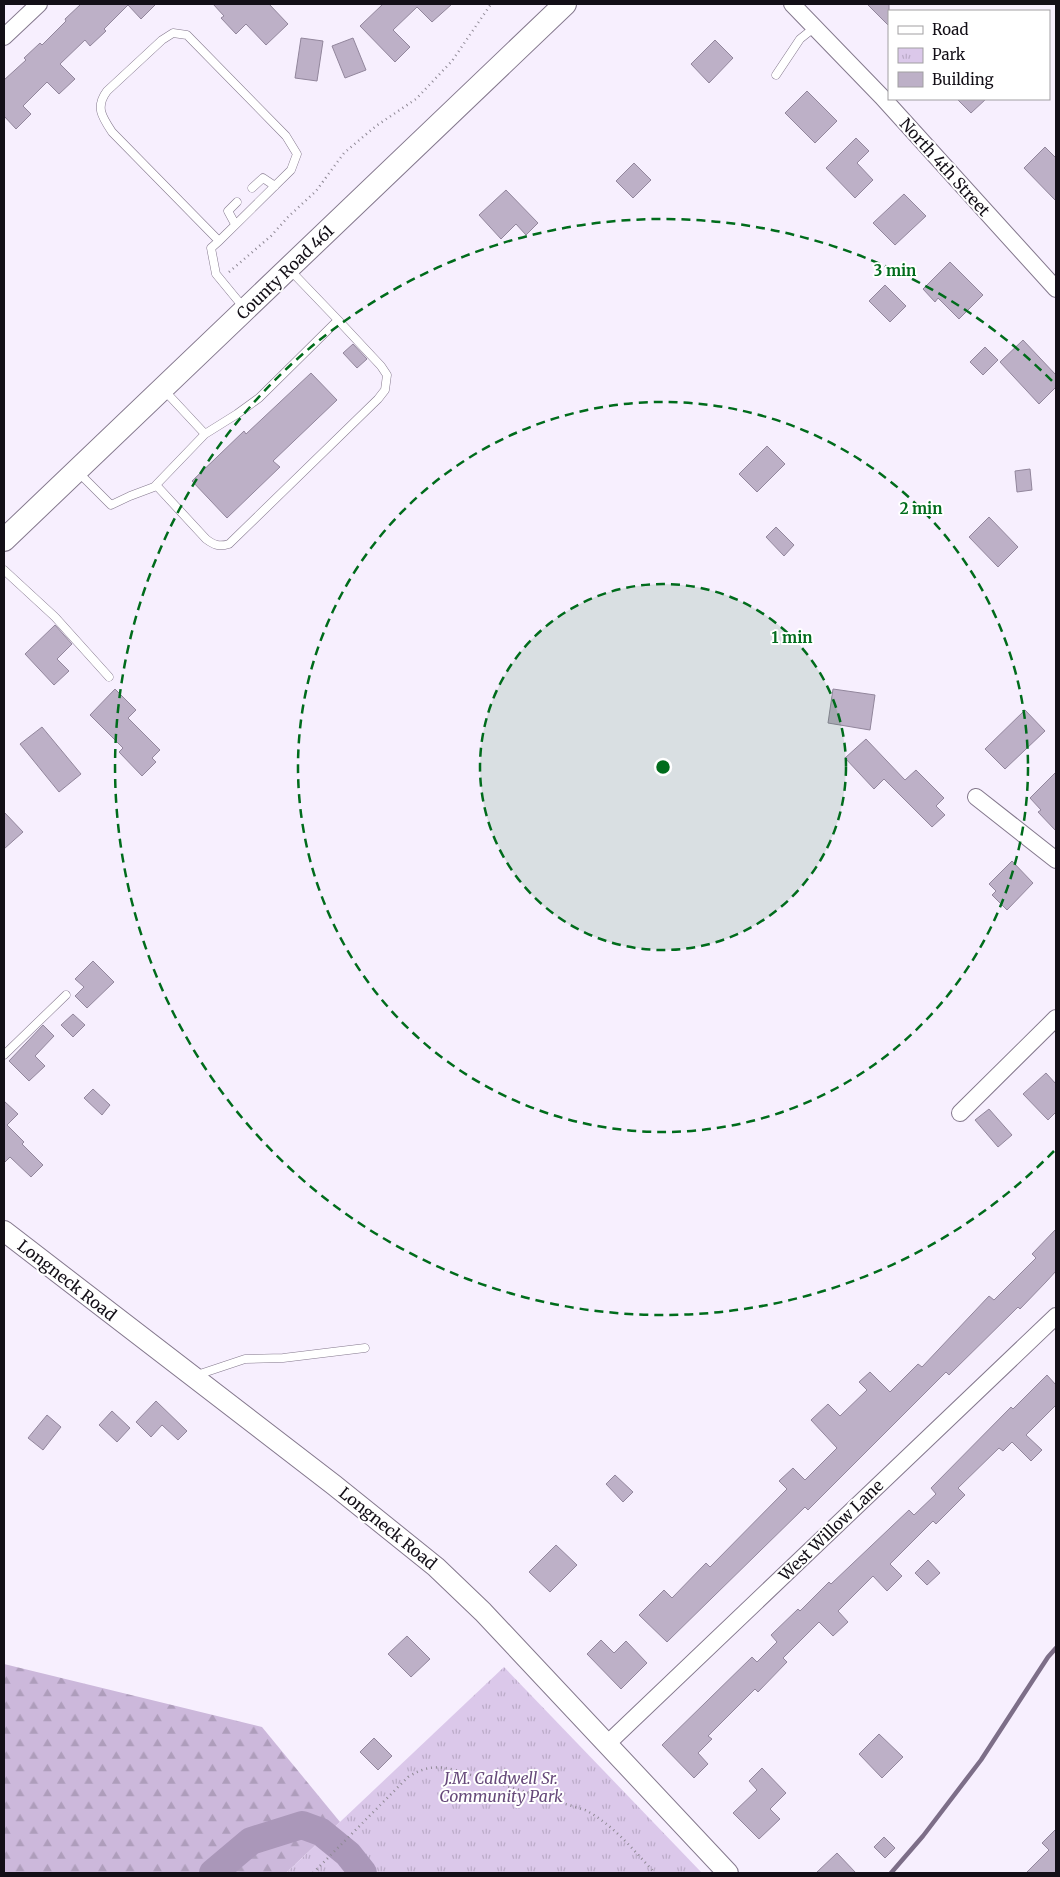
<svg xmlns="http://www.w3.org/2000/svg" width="1060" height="1877" font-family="Merriweather,serif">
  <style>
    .forest { fill: url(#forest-firs) }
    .park { fill: url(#park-tufts) }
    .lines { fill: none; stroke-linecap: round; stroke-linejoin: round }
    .stream { stroke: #7d6e88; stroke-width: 4.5 }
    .river { stroke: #aa97b9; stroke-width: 28 }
    .building { fill: #bdb0c7; stroke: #92869c }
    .service-casing { stroke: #84788d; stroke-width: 9 }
    .minor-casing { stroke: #84788d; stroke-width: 18 }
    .tertiary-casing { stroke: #84788d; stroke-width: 22 }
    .secondary-casing { stroke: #84788d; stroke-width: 24 }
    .path { stroke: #8f8995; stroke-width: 2.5; stroke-dasharray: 1 4; stroke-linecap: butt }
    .service { stroke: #fff; stroke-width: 8 }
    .minor { stroke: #fff; stroke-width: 16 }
    .tertiary { stroke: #fff; stroke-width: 20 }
    .secondary { stroke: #fff; stroke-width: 22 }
    .ring { fill: none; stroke: #006c1c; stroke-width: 2.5; stroke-dasharray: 9 6 }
    .labels { text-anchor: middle; stroke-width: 4; stroke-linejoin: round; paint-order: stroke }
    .street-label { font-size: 16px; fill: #130f17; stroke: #fff }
    .park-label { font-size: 16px; font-style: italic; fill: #66497a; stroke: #fff }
    .centre { fill: #006c1c; stroke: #fff; stroke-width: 2.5 }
    .ring-label { font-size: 15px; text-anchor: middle; font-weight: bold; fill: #006c1c; stroke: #fff; stroke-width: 4; stroke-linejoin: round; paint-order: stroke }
  </style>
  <defs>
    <pattern id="forest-firs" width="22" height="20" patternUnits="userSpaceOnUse" patternTransform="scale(1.25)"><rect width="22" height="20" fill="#ccb8db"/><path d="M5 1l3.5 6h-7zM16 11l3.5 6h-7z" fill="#ae9dbb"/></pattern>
    <pattern id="park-tufts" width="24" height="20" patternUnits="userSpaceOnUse" patternTransform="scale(1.25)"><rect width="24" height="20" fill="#dbc8ea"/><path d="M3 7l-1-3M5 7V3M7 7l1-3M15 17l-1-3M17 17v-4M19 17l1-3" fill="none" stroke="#bbabc8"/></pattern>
  </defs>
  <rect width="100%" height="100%" fill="#f7effe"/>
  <path class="forest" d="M4 1664 262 1727 340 1822 286 1873H4Z"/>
  <path class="park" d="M504 1667 702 1873H286Z"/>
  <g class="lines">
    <path class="stream" d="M891 1873 923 1836 981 1760 1048 1657 1056 1648"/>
    <path class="river" d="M213 1873 251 1841 302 1825 321 1832 348 1854 363 1873"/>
  </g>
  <path class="building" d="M81 4H156L141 19 128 5 104 29 106 31 90 46 85 40 60 64 75 79 59 94 47 82 23 106 31 114 16 129 4 116V80L26 60 24 58 40 43 42 45 66 21 65 19Z
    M213 4H269L288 24 266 45 246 24 236 34 221 18 224 16Z
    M383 4H452L432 22 417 7 393 30 410 47 395 62 360 26Z
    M867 4H889V26Z
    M301 38 323 41 317 81 295 78Z
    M353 38 366 70 345 78 332 46Z
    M715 40 733 58 709 83 691 64Z
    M807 91 837 121 815 143 785 113Z
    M957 99H986L971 113Z
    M856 138 869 151 857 163 873 180 855 198 826 168Z
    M1045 147 1056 158V201L1024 168Z
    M634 163 651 180 633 198 616 181Z
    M506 190 538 223 526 235 516 224 501 239 479 215Z
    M904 194 926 216 895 245 873 223Z
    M950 262 983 295 959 319 938 298 935 302 923 289Z
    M885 285 906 306 890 322 869 301Z
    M1023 340 1056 375V387L1039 404 1000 362Z
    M353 344 367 359 357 368 343 353Z
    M985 347 998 360 983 375 970 362Z
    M311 373 337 400 273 461 280 467 227 518 192 481 244 431 246 434Z
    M767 446 785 464 757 492 739 474Z
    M1030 469 1032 490 1017 492 1015 471Z
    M989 517 1018 547 998 567 969 537Z
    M776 527 794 545 784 556 766 537Z
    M55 625 72 644 57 659 69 671 54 685 25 654Z
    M115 689 136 710 128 718 160 750 152 758 156 762 142 776 119 752 123 748 90 715Z
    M833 689 875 695 870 730 828 723Z
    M1025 710 1045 731 1005 769 985 749Z
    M42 727 81 774 59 792 20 744Z
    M866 739 905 780 916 770 944 798 936 806 945 815 932 827 884 779 874 789 845 758Z
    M1056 772V831L1038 812 1041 810 1030 798Z
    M4 812 23 832 4 849Z
    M1012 861 1033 883 1007 910 992 895 996 891 989 884Z
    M93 961 114 982 87 1008 75 996 84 987 75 979Z
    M73 1014 85 1025 73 1037 61 1025Z
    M43 1025 54 1036 35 1056 45 1066 29 1081 9 1061Z
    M1046 1073 1056 1084V1112L1048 1120 1023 1094Z
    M93 1089 110 1105 102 1115 84 1098Z
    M4 1101 18 1114 7 1125 24 1142 22 1144 43 1165 31 1177 10 1157 4 1163Z
    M989 1109 1012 1135 998 1147 975 1120Z
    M1056 1229V1271L1046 1282 1020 1309 1018 1307 949 1375 946 1372 808 1510 805 1507 667 1642 639 1615 664 1590 672 1598 706 1563 710 1567 787 1489 779 1481 793 1468 805 1480 837 1448 811 1420 828 1404 840 1416 867 1390 859 1382 870 1372 890 1392 918 1364 922 1367 989 1296 994 1300 1036 1258 1032 1254Z
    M1047 1375 1056 1385V1405L1026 1435 1042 1450 1031 1461 1012 1442 1003 1451 999 1448 958 1488 965 1495 936 1524 933 1521 890 1564 902 1576 887 1591 873 1576 838 1611 848 1622 833 1636 819 1622 783 1658 787 1662 758 1692 755 1689 708 1736 712 1739 698 1753 708 1764 694 1778 662 1745 752 1657 757 1662 777 1642 771 1635 798 1609 800 1611 829 1582 831 1584 909 1510 914 1515 936 1494 931 1488 1011 1407 1013 1409Z
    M156 1401 187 1431 178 1440 162 1425 151 1437 136 1422Z
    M112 1411 130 1428 117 1442 99 1425Z
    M47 1415 61 1427 43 1450 28 1438Z
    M615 1475 633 1492 623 1502 606 1484Z
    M556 1545 577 1565 550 1592 529 1572Z
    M928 1560 940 1573 927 1585 915 1573Z
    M407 1636 430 1659 411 1677 388 1654Z
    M601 1640 614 1653 626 1641 647 1663 621 1689 587 1654Z
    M879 1734 903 1757 882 1778 859 1754Z
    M374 1738 392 1756 378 1770 360 1752Z
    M762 1768 786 1793 770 1809 780 1819 759 1839 733 1813 757 1790 749 1781Z
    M1056 1829V1873H1026L1049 1850 1042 1843Z
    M884 1837 895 1848 885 1858 874 1847Z
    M837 1853 856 1873H816Z"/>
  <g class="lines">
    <defs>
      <path id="service" d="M776 75 800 39 815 27
        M252 188 263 178 275 186
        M235 224 228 211 237 202
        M219 241 112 132C102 117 95 107 107 91L162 40 173 33 187 35 286 136 297 154 291 170 219 241 211 248 216 274 244 308
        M290 270 338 320
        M78 472 111 505 130 496 154 487 205 434 163 389
        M156 485 206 539C214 545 219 547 229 544L378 399 385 390 387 375 381 366 338 320 259 398 237 414 205 434
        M4 570 55 617 109 677
        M4 1055 66 995
        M194 1376 245 1359 283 1358 365 1348"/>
      <path id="minor" d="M792 4 882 97 1056 289
        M4 37 39 4
        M976 797 1056 860
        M960 1113 1056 1018
        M606 1745 1056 1316"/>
      <path id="tertiary" d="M4 1231 334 1485 436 1567 483 1612 728 1873"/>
      <path id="secondary" d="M4 540 565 4"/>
    </defs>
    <use href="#service" class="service-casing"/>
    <use href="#minor" class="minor-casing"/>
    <use href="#tertiary" class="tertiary-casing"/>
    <use href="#secondary" class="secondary-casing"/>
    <path class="path" d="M229 272 271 236 288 217 316 191 344 153 376 126 416 99 452 61 491 4
      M313 1873 408 1777C424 1767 436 1765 455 1770L585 1810C613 1824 634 1851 655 1873"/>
    <use href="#service" class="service"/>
    <use href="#minor" class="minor"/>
    <use href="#tertiary" class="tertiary"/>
    <use href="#secondary" class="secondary"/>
  </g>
  <circle cx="663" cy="767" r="183" fill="#006c1c" fill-opacity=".12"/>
  <g class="ring">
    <circle cx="663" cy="767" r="183"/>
    <circle cx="663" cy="767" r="365"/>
    <path d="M1054 1151A548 548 0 1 1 1054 383"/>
  </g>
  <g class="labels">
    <g class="street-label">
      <text transform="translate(945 167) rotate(48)" y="6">North 4th Street</text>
      <text transform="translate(285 272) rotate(-44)" y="6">County Road 461</text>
      <text transform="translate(67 1280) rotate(38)" y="6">Longneck Road</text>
      <text transform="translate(388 1528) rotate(39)" y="6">Longneck Road</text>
      <text transform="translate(831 1530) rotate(-44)" y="6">West Willow Lane</text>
    </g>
    <g class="park-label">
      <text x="501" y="1784">J.M. Caldwell Sr.<tspan x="501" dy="18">Community Park</tspan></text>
    </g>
  </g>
  <circle cx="663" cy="767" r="8" class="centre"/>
  <g class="ring-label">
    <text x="895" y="276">3 min</text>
    <text x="921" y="514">2 min</text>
    <text x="792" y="643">1 min</text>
  </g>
  <rect width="1060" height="1877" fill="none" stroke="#130f17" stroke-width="10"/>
  <rect x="888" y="10" width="162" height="90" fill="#ffffff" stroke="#a19fa2"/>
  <rect x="898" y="26" width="25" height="8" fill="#ffffff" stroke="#a19fa2"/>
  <text x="932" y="35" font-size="15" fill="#130f17">Road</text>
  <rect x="898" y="48" width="25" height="15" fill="url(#park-tufts)" stroke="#a19fa2"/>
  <text x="932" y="60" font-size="15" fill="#130f17">Park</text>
  <rect x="898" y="72" width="25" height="15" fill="#bdb0c7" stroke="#a19fa2"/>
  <text x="932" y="85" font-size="15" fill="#130f17">Building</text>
</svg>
